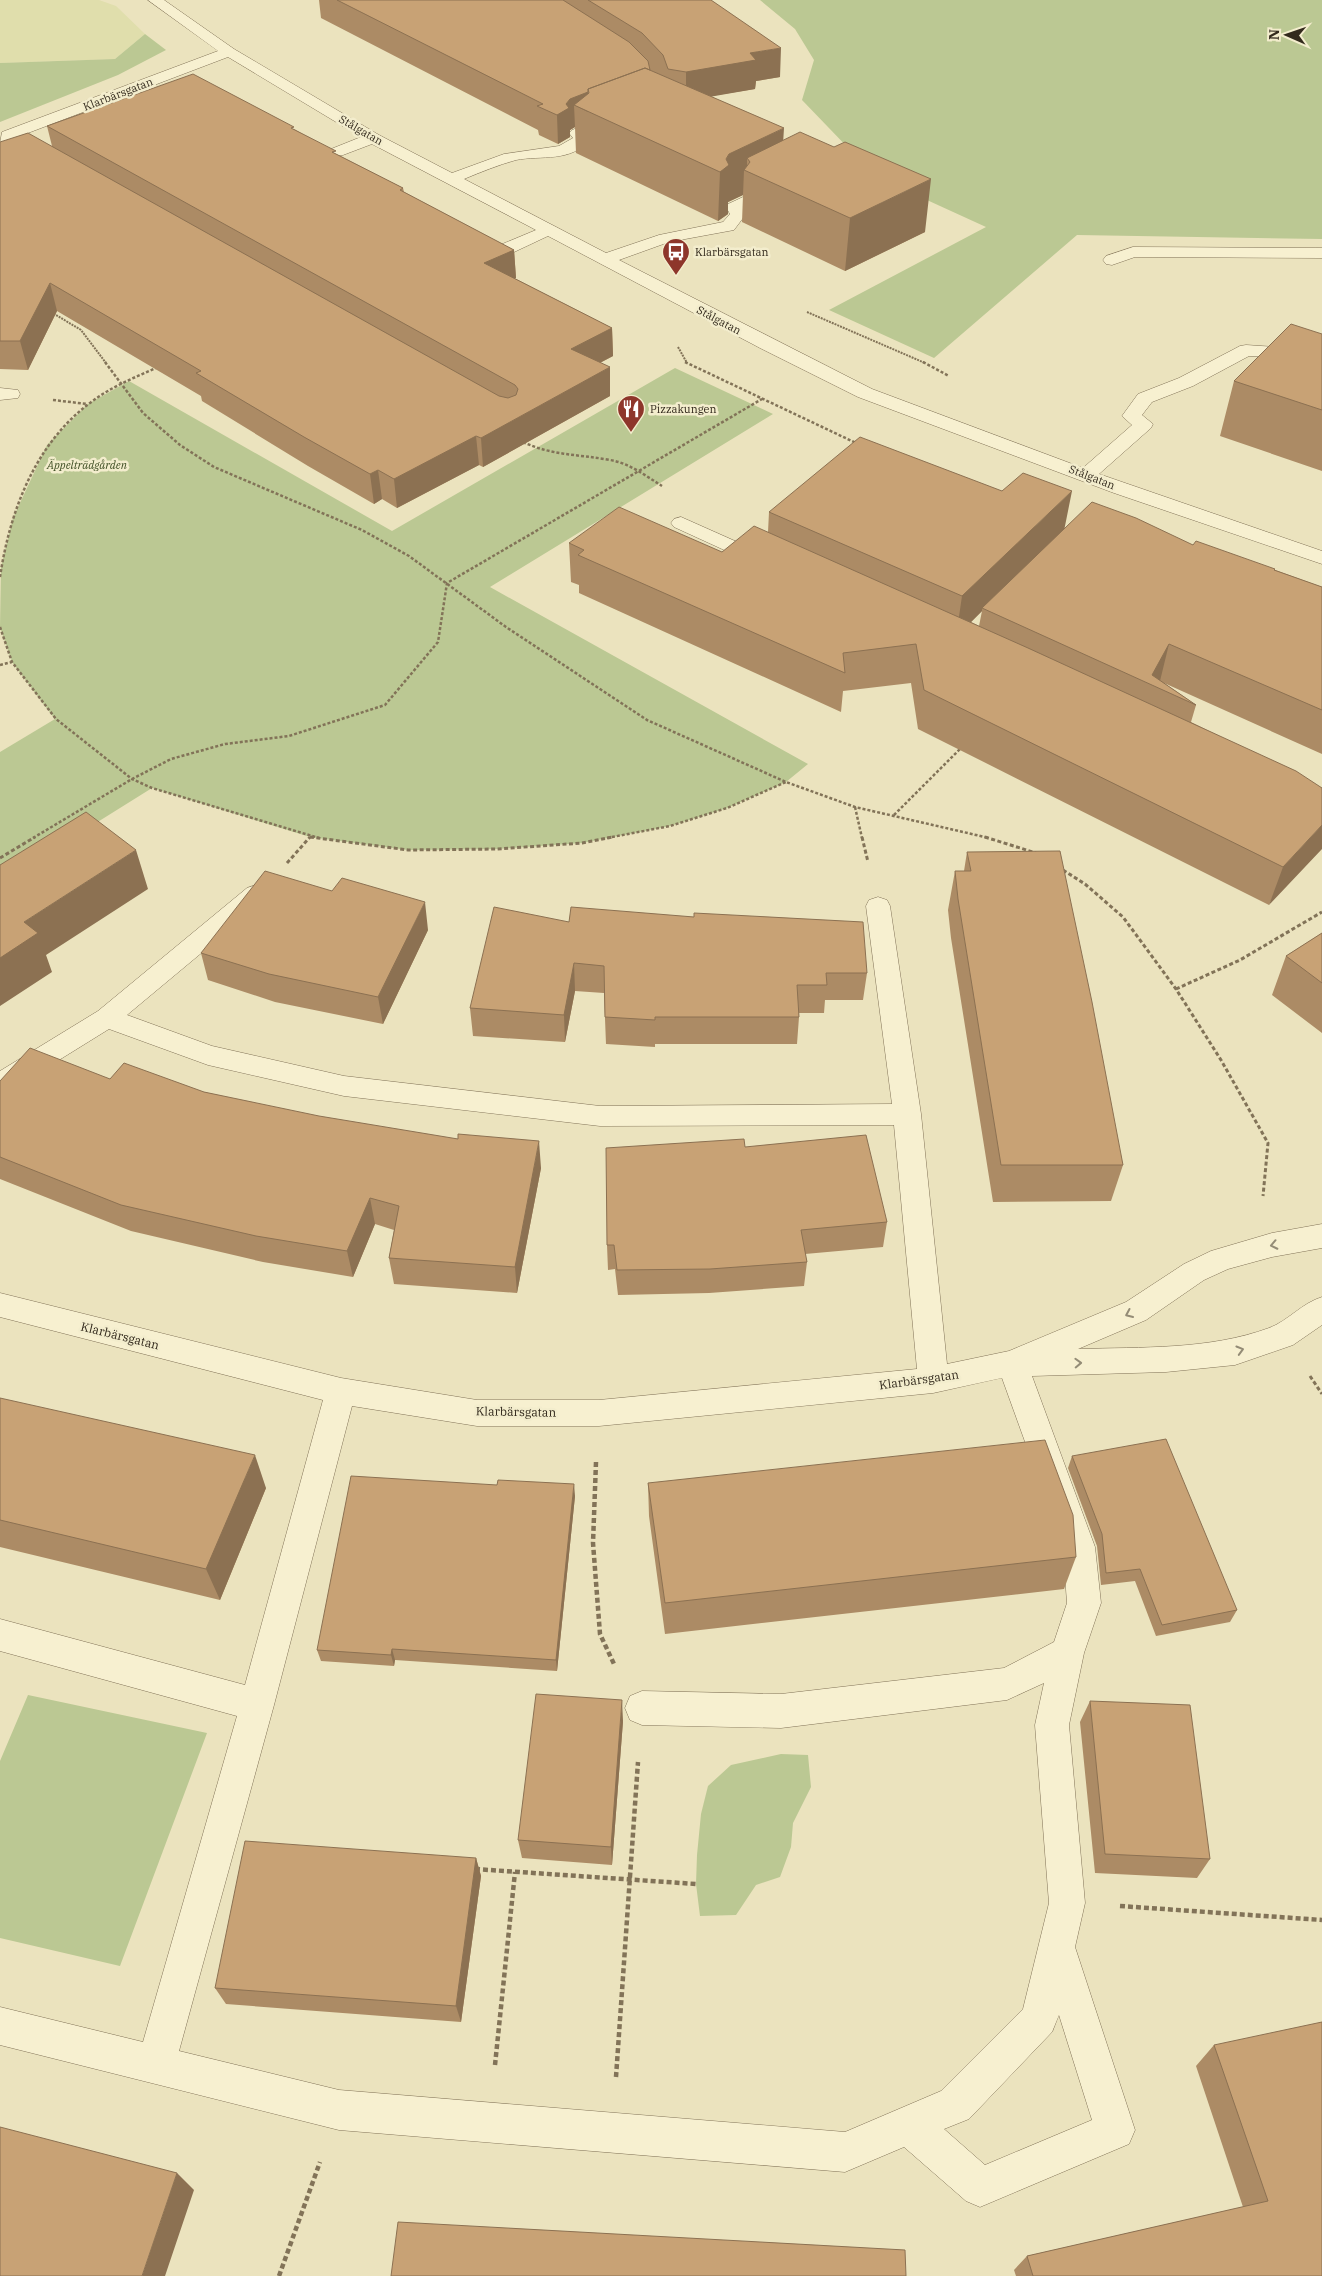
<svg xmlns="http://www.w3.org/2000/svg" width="1322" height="2276" font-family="'IBM Plex Serif',serif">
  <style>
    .farmland { fill: #e0deac }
    .green { fill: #bbc893 }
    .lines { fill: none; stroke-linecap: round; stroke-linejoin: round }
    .minor-casing { stroke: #827358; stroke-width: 1 }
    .path-far3 { stroke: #827358; stroke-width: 2; stroke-dasharray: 2 1; stroke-linecap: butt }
    .path-far2 { stroke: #827358; stroke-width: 2.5; stroke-dasharray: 3 2; stroke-linecap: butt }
    .path-far1 { stroke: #827358; stroke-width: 3; stroke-dasharray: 4 2.5; stroke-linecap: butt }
    .path { stroke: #827358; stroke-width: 4.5; stroke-dasharray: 5 3; stroke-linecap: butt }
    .minor { fill: #f7f0d0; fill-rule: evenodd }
    .wall { fill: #ac8b65; fill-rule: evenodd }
    .shaded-wall { fill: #8c7152 }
    .building { fill: #c8a275; stroke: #8c7152 }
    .oneway { stroke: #948c76 }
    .labels { text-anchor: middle; stroke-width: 5; stroke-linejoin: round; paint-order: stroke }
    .far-street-label { font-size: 11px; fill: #32291c; stroke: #f3edcd }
    .far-poi-label { font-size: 11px; fill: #32291c; stroke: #f3edcd; text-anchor: start }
    .far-park-label { font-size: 11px; font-style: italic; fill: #3e4e23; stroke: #f3edcd }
    .street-label { font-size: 12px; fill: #32291c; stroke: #f3edcd }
  </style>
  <rect width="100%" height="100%" fill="#ebe3be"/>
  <path class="farmland" d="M0 0H99L116 6 145 34 115 59 0 63Z"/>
  <path class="green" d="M760 0H1322V239L1077 235 934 358 829 310 986 227 905 190 854 154 802 100 814 60 795 29Z
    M145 34 166 50 118 75 0 122V63L115 59Z
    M675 368 773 414 490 587 808 764 786 782 727 808 670 826 582 843 497 849 408 850 310 837 152 788 0 883V752L55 719 12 662 0 627 1 567 13 518 47 445 88 404 129 381 392 531Z
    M28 1695 207 1733 120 1966 0 1938V1761Z
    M781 1754 808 1755 811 1787 793 1823 791 1847 780 1877 756 1885 736 1915 700 1916 696 1884 697 1855 701 1814 708 1786 731 1765Z"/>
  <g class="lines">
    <defs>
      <path id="minor" d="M148 0H164L234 49 379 135 452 173 504 154 559 146 573 138 569 133 572 130 599 120 604 122 607 125 604 128 586 135 589 139C573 163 540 155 516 160 498 165 481 172 464 179L606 253 659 235 723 222 730 214 726 207 728 204 771 184H783L785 187 783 190 743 209 746 214 734 230 669 242 619 260 872 389 1083 468 1132 425 1122 416 1138 394 1179 378 1240 346 1246 345 1291 348 1322 356V367L1290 358 1249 356 1193 386 1152 402 1142 415 1153 424 1151 428 1099 474 1322 551V564L1114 493 858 397 760 348 548 236 512 253H500L498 249 500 245 536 230 372 144 343 155H331L329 152 331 149 361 137 228 57 20 136 51 154 53 157 51 160H39L6 141 0 143 2 132 218 51Z
        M1133 247 1322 248V258L1135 257 1112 265 1106 264 1103 260 1106 256Z
        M0 388 18 390 20 394 18 398 0 400Z
        M681 517 771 557 774 561 771 565 764 567 757 565 674 527 671 523 674 519Z
        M256 885 265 888 268 894 265 900 127 1015 212 1046 344 1076 600 1106 892 1104 866 906 869 900 878 897 887 900 890 906 921 1114 947 1364 1009 1351 1126 1302 1184 1264 1211 1251 1272 1233 1322 1224V1248L1272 1257 1228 1269 1204 1280 1146 1320 1078 1349C1142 1347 1209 1350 1269 1328 1288 1321 1302 1303 1322 1297V1325L1293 1345 1235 1365 1166 1372 1032 1376 1095 1547 1101 1603 1084 1653 1069 1725 1085 1903 1075 1947 1135 2130 1129 2144 980 2207 966 2201 904 2147 845 2172 339 2130 0 2045V2007L143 2042 237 1716 0 1651V1619L245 1685 323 1400 0 1317V1293L341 1378 477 1400H599L917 1369 894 1125 600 1126 344 1096 208 1065 109 1029 9 1091 0 1094V1071L98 1011 247 888ZM1002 1378 1063 1547 1067 1603 1054 1642 1004 1668 781 1694 642 1691 630 1696 625 1708 630 1720 642 1725 781 1728 1007 1700 1044 1683 1035 1725 1049 1903 1023 2009 941 2091 845 2132 339 2090 179 2051 274 1705 352 1406 477 1426H599L933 1393ZM1059 2015 1092 2120 985 2165 944 2129 969 2119 1052 2032Z"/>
    </defs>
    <use href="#minor" class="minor-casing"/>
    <path class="path-far3" d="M51 312 81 330 106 363
      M807 312 925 363
      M678 347 687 363"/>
    <path class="path-far2" d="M105 362 143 413 180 445 214 467 362 530 409 556 506 627 647 720 786 782 855 807 989 838
      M685 362 856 443
      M923 362 949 376
      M53 400 87 404
      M523 442C553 456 578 454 610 460 629 463 646 476 662 486
      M0 577C10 510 36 441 94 400 113 386 136 377 158 367
      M0 627 12 662 56 719 132 779 152 788 319 838
      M0 665 12 662
      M855 807 862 838
      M894 815 962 747
      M33 838 132 779 171 759 225 744 289 736 385 705 438 642 447 583 762 399
      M607 838 670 826 727 808 786 782"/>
    <path class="path-far1" d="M310 837 408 850 497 849 582 843 613 837
      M862 837 868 862
      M985 837 1036 853
      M0 858 35 837
      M287 863 310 837
      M1063 870 1085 884 1123 917 1176 989 1221 1060 1268 1143 1263 1196
      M1176 989 1240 960 1322 912
      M1310 1376 1322 1394"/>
    <path class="path" d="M596 1462 593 1543 600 1634 614 1664
      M475 1869 696 1884
      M1120 1906 1322 1920
      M495 2065 515 1872
      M616 2077 638 1762
      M279 2276 320 2162"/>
    <use href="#minor" class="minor"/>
  </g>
  <path class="wall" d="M319 0H711L780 77 756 81 755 89 711 96 783 140 925 232 845 271 742 222 743 195 728 202V214L718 221 576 153 575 127 570 130V137L558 144 539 135 538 130 321 18Z
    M47 126 294 129 336 154 403 188 404 192 514 250 516 278H514L612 328 613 356 600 363 610 396 483 467 479 465 397 508 382 499 374 504 308 466 202 401 201 396 57 311 28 370 0 369V142L52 146Z
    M1322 334V471L1220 436 1234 381Z
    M769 512 1065 528 1193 545 1275 570 1322 587V754L1164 683 1196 705 1191 722 1322 788 1269 905 918 729 911 683 843 691 841 712 579 593V585L571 582 569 543 722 552 768 532ZM982 611 979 626 971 622Z
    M967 852 1123 1165 1111 1201 993 1202 951 938 948 910 955 871H964Z
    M569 922 867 973 863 1000H825L824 1013H799V1017L797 1044H655V1047L606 1044 604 993 575 991 565 1042 473 1036 470 1008Z
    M428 930 383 1024 275 1002 208 980 201 953Z
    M1322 933V1033L1272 995 1286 956Z
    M110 1079 204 1092 541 1168 517 1293 394 1284 389 1258 394 1230 375 1224 353 1277 263 1262 131 1231 0 1179V1081Z
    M745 1147 887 1222 883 1247 805 1254 807 1262 804 1286 709 1293 618 1295 615 1269 608 1270 607 1245Z
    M0 1398 266 1488 220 1600 0 1547Z
    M1072 1456 1237 1610 1230 1622 1156 1636 1135 1581 1101 1585 1097 1546 1068 1468Z
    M648 1483 1076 1557 1064 1589 665 1634 649 1516Z
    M575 1496 557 1671 395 1660 394 1666 321 1661 317 1650Z
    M1090 1701 1210 1859 1197 1878 1095 1873 1080 1722Z
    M623 1721 612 1865 522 1858 518 1840Z
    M476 1858 481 1876 461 2022 226 2004 215 1988Z
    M1214 2045 1322 2276H1016L1014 2270 1027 2256 1243 2207 1196 2066Z"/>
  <path class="shaded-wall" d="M781 48 780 77 756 81 755 89 686 101V72L750 53Z
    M588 92V112L574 105 575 127 570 130V137L558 144 557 115 570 99Z
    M784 128 781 176 750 162 747 158V171L744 170 743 195 728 202V214L718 221 720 172 729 154Z
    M931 179 925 232 845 271 850 218Z
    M514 250 516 278 486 291 484 263Z
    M50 283 57 311 28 370 20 341Z
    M612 328 613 356 572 377 571 349Z
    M610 367V396L483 467 481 438Z
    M476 436 479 465 397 508 394 479Z
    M378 470 382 499 374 504 370 474Z
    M1072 491 1064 531 982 608V611L956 637 962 596Z
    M1169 644 1160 681 1152 675Z
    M1322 825V849L1269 905 1283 867Z
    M136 850 148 889 46 955 52 972 0 1006V958L24 922Z
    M425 902 428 930 383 1024 378 997Z
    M574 963 575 991 565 1042 564 1015Z
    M539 1141 541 1168 517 1293 515 1267Z
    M370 1198 375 1224 353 1277 347 1251Z
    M255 1455 266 1488 220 1600 206 1569Z
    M574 1484 575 1496 557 1671 556 1660Z
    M392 1649 395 1660 394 1666 391 1655Z
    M622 1700 623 1721 612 1865 611 1847Z
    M476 1858 481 1876 461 2022 456 2006Z
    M177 2173 194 2190 165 2276H142Z"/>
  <path class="building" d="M337 0H563L629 42 648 61 650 70 645 68 588 89V92L570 99 566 104 569 108 557 115 537 106 543 104Z
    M588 0H711L781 48 750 53 756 60 686 72 668 69 663 55 642 33Z
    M645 68 784 128 729 154 726 159 729 165 720 172 574 105 589 93 588 89Z
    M193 74 294 127 291 128 336 151 332 152 403 188 400 190 514 250 484 263 612 328 571 349 610 367 481 438 476 436 394 479 378 470 370 474 304 437 196 373 201 371 50 283 20 341H0V142L28 133 499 396 508 398 516 395 518 389 515 385 47 126Z
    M800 132 834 147 845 142 931 179 850 218 744 170 750 162 747 158Z
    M1291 324 1322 334V410L1234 381Z
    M860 437 1002 491 1023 473 1072 491 962 596 769 512Z
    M1092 502 1136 518 1193 545 1196 541 1275 569 1274 570 1322 587V710L1169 644 1152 675 1196 705 982 608Z
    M619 507 722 552 754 526 1028 648 1296 771 1322 788V825L1283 867 924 690 916 644 843 653 845 673 578 555 584 550 569 543Z
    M86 812 136 850 24 922 38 933 0 958V865Z
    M1060 851 1092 1002 1123 1165H1001L958 899 955 871H971L967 852Z
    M265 871 332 891 342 878 425 902 378 997 269 974 201 953Z
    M494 907 569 922 571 907 694 917V913L863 922 867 973H826L827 985H797L799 1017H655V1020L605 1017 604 966 574 963 564 1015 470 1008Z
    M1322 933V983L1286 956Z
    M30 1048 110 1079 124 1063 204 1092 319 1116 458 1139V1134L539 1141 515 1267 389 1258 399 1206 370 1198 347 1251 256 1236 121 1205 0 1157V1081Z
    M866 1135 887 1222 801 1230 807 1262 710 1269 617 1270 614 1245H607L606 1148 744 1139 745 1147Z
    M0 1398 255 1455 206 1569 0 1520Z
    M1166 1439 1237 1610 1162 1625 1140 1569 1106 1573 1102 1534 1072 1456Z
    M1045 1440 1073 1515 1076 1557 665 1603 648 1483Z
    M351 1476 497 1485 498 1480 574 1484 556 1660 392 1649 391 1655 317 1650Z
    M536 1694 622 1700 611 1847 518 1840Z
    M1090 1701 1190 1705 1210 1859 1105 1854Z
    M245 1841 476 1858 456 2006 215 1988Z
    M1322 2022V2276H1033L1027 2256 1268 2201 1214 2045Z
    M0 2127 177 2173 142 2276H0Z
    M398 2222 905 2250 906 2276H391Z"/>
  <defs><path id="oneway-chevron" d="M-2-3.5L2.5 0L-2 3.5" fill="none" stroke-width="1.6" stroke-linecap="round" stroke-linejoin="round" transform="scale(1.25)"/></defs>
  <g class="oneway">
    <use href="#oneway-chevron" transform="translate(1274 1245) rotate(168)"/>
    <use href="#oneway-chevron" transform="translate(1129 1314) rotate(156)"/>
    <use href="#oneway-chevron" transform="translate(1240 1350) rotate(-16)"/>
    <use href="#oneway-chevron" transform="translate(1078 1363) rotate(-2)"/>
  </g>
  <defs>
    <symbol id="bus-pin" viewBox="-11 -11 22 30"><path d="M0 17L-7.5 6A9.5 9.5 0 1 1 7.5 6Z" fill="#8e362b" stroke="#f3edcd"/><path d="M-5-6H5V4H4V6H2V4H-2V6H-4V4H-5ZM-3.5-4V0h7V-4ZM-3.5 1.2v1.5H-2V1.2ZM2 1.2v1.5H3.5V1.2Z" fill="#fff"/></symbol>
    <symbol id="restaurant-pin" viewBox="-11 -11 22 30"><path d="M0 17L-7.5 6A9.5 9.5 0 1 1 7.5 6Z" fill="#8e362b" stroke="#f3edcd"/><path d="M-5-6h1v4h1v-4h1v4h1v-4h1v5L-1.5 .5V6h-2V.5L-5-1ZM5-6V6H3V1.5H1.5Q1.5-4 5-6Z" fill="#fff"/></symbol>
  </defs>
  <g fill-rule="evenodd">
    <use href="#bus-pin" x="660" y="236" width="32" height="43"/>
    <use href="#restaurant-pin" x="615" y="393" width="32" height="43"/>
  </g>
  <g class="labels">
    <g class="far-street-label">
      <text transform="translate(118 94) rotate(-21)" y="4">Klarbärsgatan</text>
      <text transform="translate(361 130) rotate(30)" y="4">Stålgatan</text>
      <text transform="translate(719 320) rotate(28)" y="4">Stålgatan</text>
      <text transform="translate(1092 477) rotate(21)" y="4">Stålgatan</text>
    </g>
    <g class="far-poi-label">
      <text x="695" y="256">Klarbärsgatan</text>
      <text x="650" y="413">Pizzakungen</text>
    </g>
    <g class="far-park-label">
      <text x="87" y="469">Äppelträdgården</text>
    </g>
    <g class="street-label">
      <text transform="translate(120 1336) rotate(14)" y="4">Klarbärsgatan</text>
      <text transform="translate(919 1380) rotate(-8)" y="4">Klarbärsgatan</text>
      <text transform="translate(516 1412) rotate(1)" y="4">Klarbärsgatan</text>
    </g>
  </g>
  <g transform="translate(1287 35) rotate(272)" stroke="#f3edcd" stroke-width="4" paint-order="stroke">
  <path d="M0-4L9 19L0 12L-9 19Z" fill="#32291c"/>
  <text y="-8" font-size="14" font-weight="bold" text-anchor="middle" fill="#32291c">N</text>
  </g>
</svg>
